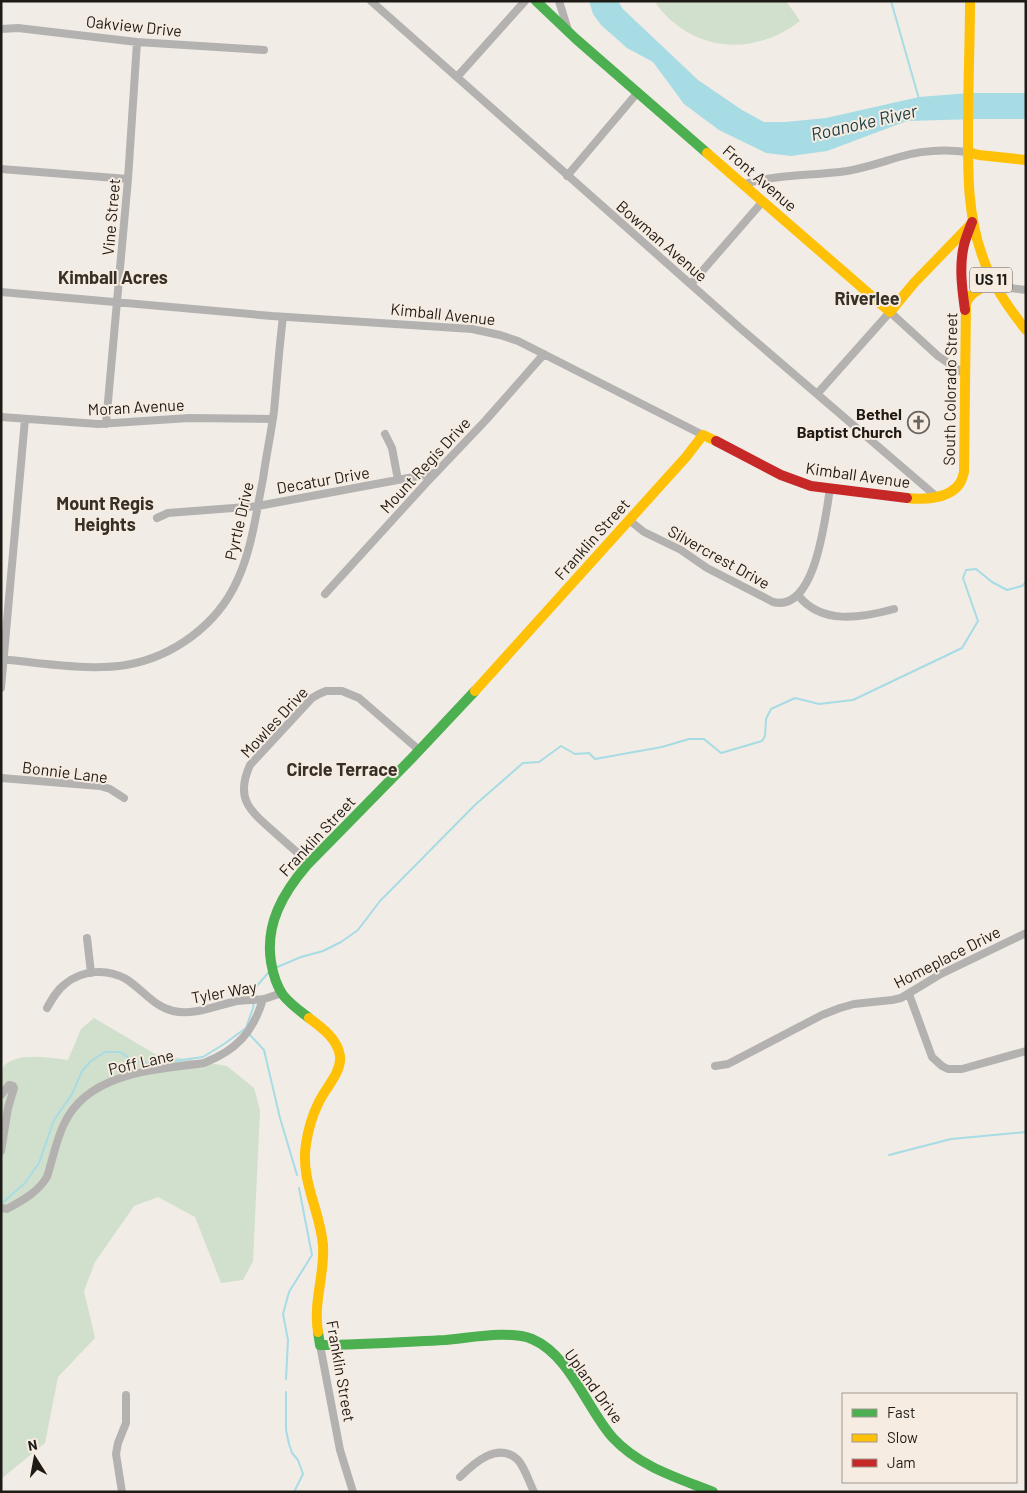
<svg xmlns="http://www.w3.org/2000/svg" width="1027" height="1493" font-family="Barlow,sans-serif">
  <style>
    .green { fill: #d1dfcd }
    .water { fill: #a7dce5 }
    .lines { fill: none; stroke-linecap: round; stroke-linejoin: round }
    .stream { stroke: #a7dce5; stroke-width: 2 }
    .street { stroke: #b4b2b0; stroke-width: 8 }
    .fast { stroke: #4caf50; stroke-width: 10 }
    .slow { stroke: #ffc107; stroke-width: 10 }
    .jam { stroke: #c62828; stroke-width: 10 }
    .labels { text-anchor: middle; stroke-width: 4; stroke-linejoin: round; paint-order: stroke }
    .shield { fill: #f6ece1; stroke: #5f5953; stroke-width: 1 }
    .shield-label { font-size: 15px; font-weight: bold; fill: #1e1a16 }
    .street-label { font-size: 16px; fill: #1e1a16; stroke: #f6ece1 }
    .poi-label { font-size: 16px; font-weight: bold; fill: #1e1a16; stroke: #f6ece1; text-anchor: end }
    .water-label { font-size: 18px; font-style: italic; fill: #163b42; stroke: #f6ece1 }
    .neighbourhood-label { font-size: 18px; font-weight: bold; fill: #373027; stroke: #f6ece1 }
  </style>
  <rect width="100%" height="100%" fill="#f1ece6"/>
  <path class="green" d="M654 1H786L800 21C752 58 690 52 654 1Z
    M94 1018 155 1054 227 1066 254 1088 260 1110 253 1261 243 1280 221 1283 195 1217 158 1197 134 1206 95 1262 84 1291 95 1338 58 1377 45 1443 1 1479V1070C13 1050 49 1058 68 1060L81 1029Z"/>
  <path class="water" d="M589 1H618L623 9 698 80 742 110 764 122H785L826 118 919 97 970 93H1026V119H978L907 121 827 151 791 156 766 153 719 130 684 104 653 62 627 48 601 25 593 14Z"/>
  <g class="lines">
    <path class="stream" d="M891 1 919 99
      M275 968 301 957 323 951 341 942 358 930 380 901 476 804 523 763 539 762 561 746 575 754 589 753 595 759 662 747 689 739H704L721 753 762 741 765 736 766 719 771 709 795 698 819 704 853 700 962 648 978 621 963 578 966 570 976 569 992 582 1007 590 1022 586 1026 582
      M254 996 255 988 269 972
      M250 1035 264 1050 280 1118 297 1175
      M889 1155 951 1139 1026 1132
      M1 1204 25 1183 39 1163 54 1120 72 1094 82 1071 91 1061 105 1052H120L133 1061 154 1064 203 1057 224 1044 246 1028 253 1008 254 1001
      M286 1379 288 1340 283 1314 289 1292 312 1255 299 1188
      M286 1392V1430L289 1444 292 1453 298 1460 303 1474 294 1492"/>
    <path class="street" d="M371 1 740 328 937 497
      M559 1 568 30
      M1 29 18 28 137 42 264 50
      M457 77 525 1
      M1 169 128 179
      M567 176 638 92
      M744 184C778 174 812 176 847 171 865 168 882 162 899 157 922 150 945 149 968 152
      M691 284 763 201
      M994 286 1026 290
      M1 292 272 316 472 329 500 335 518 341 703 435
      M817 394 890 312 938 356 966 375
      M1 417 98 424 189 418 273 419
      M106 424 128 179 137 42
      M385 434 392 448 398 480
      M157 518 168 513 258 506 435 473
      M629 520 644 532 681 550 707 568 773 602C816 613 825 517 830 489
      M325 594 427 482 486 420 544 354
      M798 595C821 625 861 618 894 609
      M1 659C39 663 89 671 126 665 173 657 217 625 237 581 252 549 256 513 263 479 266 456 271 434 274 411 277 380 279 348 283 317
      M1 688 25 419
      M1 778 100 786 110 789 124 798
      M309 863C297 852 285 842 273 831 249 810 235 798 250 765L312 698 319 694 326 691H342L359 698 419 750
      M87 938 91 973
      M909 994 932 1057 942 1066 948 1069H962L1026 1051
      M47 1008C52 999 57 990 65 984 82 970 107 968 126 979 142 989 153 1006 173 1011 194 1016 217 1005 237 1001 246 1000 255 1000 264 999 270 997 276 995 282 993
      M715 1066 728 1064 822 1015 840 1008 854 1004 892 1000 901 998 939 975 1026 933
      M1 1095 9 1085 13 1086 14 1088 8 1108 1 1151
      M1 1208 7 1209C23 1200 37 1193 47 1177 53 1159 56 1139 65 1122 90 1072 155 1070 204 1063 237 1050 253 1032 263 999
      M320 1345 340 1450 353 1492
      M460 1477C474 1463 498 1441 518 1460 525 1468 529 1482 534 1492
      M122 1492 116 1454 118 1443 126 1423V1395"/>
    <path class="fast" d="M536 1 576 39 707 153
      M309 1018C300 1011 290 1004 283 995 276 985 273 974 271 962 265 924 283 893 307 865L412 758 475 691
      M318 1332 320 1345C362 1345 404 1342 445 1340 470 1338 510 1330 532 1339 570 1355 587 1409 613 1438 640 1467 678 1478 713 1492"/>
    <path class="slow" d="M970 1C970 43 968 85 968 127 968 169 967 214 982 255 991 283 1008 307 1026 330
      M968 152 979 155 1026 160
      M707 153 890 312 914 283 972 223
      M907 498C923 500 950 499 960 483 962 480 963 476 964 472L966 303C972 291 981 287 994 286
      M475 691 686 457 703 435 716 441
      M309 1018C321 1027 338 1039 340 1056 342 1073 324 1089 318 1104 312 1116 308 1131 306 1144 300 1180 320 1210 323 1245 325 1274 313 1302 318 1332"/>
    <path class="jam" d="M965 310C962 289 959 266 964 245 966 237 969 230 972 222
      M716 441 781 475 811 486 907 498"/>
  </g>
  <defs>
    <symbol id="church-ring" viewBox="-11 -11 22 22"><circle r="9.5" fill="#f6ece1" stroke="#68645f" stroke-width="1.5"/><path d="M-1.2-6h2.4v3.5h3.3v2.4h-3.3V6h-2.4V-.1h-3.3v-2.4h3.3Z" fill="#68645f"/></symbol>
  </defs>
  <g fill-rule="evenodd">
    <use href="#church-ring" x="906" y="410" width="25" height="25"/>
  </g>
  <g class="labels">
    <rect class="shield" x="970" y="267.5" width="42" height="25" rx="4"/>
    <g class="shield-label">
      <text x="991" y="285">US 11</text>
    </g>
    <g class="street-label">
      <text transform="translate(134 26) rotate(6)" y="6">Oakview Drive</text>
      <text transform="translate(760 178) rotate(41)" y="6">Front Avenue</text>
      <text transform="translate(111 217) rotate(-85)" y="6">Vine Street</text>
      <text transform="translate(662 241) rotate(41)" y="6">Bowman Avenue</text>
      <text transform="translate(443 314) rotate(6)" y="6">Kimball Avenue</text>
      <text transform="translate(950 389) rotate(-89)" y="6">South Colorado Street</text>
      <text transform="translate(136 407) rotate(-3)" y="6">Moran Avenue</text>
      <text transform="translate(425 465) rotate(-47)" y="6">Mount Regis Drive</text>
      <text transform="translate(858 475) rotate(8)" y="6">Kimball Avenue</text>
      <text transform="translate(323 480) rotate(-10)" y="6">Decatur Drive</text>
      <text transform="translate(239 521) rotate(-77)" y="6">Pyrtle Drive</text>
      <text transform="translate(592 539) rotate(-48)" y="6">Franklin Street</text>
      <text transform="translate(719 557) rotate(29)" y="6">Silvercrest Drive</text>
      <text transform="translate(274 722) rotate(-47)" y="6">Mowles Drive</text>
      <text transform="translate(65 772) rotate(7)" y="6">Bonnie Lane</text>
      <text transform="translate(317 836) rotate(-47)" y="6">Franklin Street</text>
      <text transform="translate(947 957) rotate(-27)" y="6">Homeplace Drive</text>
      <text transform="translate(224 992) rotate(-10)" y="6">Tyler Way</text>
      <text transform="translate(141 1062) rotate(-13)" y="6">Poff Lane</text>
      <text transform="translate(341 1371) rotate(80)" y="6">Franklin Street</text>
      <text transform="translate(594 1386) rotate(54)" y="6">Upland Drive</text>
    </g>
    <g class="poi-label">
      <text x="902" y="420">Bethel<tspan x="902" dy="18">Baptist Church</tspan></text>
    </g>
    <g class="water-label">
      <text transform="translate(864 123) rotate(-13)" y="6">Roanoke River</text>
    </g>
    <g class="neighbourhood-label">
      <text x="113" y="284">Kimball Acres</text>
      <text x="867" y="305">Riverlee</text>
      <text x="105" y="510">Mount Regis<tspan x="105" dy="21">Heights</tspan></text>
      <text x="342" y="776">Circle Terrace</text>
    </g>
  </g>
  <rect width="1027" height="1493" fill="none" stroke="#1e1a16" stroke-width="5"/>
  <rect x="842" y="1393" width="175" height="90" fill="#f6ece1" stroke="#a09890"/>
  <rect x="852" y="1409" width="25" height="8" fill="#4caf50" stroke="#a09890"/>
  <text x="887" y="1418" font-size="15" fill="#1e1a16">Fast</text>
  <rect x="852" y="1434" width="25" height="8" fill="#ffc107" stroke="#a09890"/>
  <text x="887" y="1443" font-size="15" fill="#1e1a16">Slow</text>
  <rect x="852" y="1459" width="25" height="8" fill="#c62828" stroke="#a09890"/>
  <text x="887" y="1468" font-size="15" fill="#1e1a16">Jam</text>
  <g transform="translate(35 1458) rotate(349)" stroke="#f6ece1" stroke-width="4" paint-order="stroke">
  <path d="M0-4L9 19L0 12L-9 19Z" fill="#1e1a16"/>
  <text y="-8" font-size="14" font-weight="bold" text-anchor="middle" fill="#1e1a16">N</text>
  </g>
</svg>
